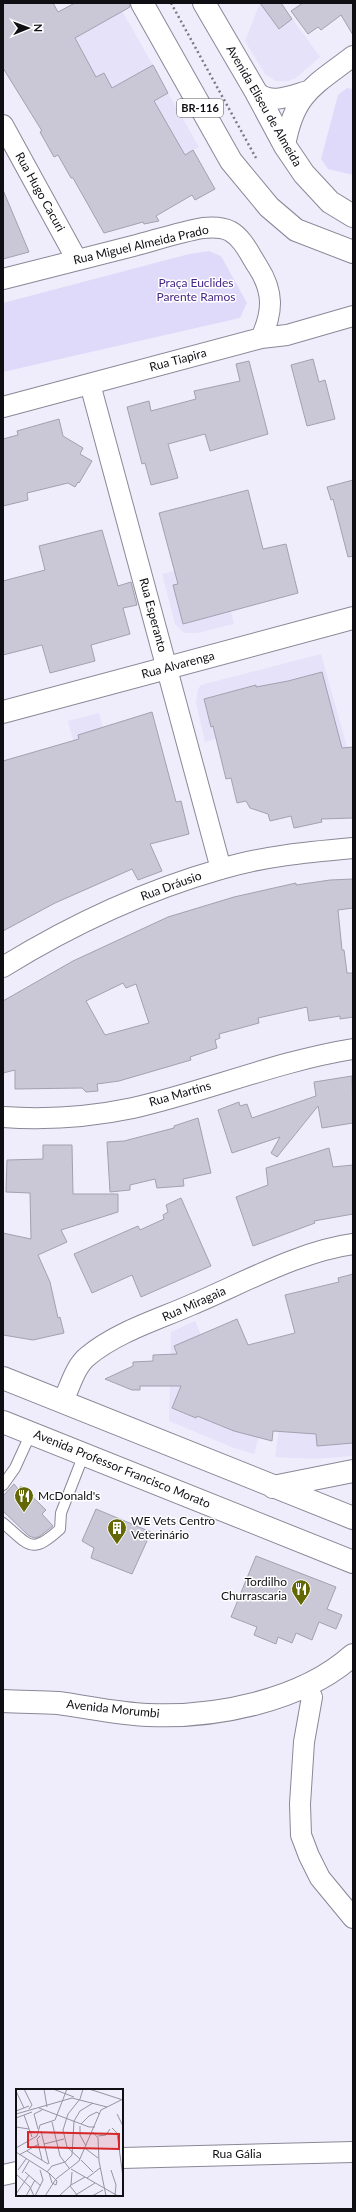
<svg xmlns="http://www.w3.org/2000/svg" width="356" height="2212" font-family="Lato,sans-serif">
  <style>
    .built { fill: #e5e2f9 }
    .green { fill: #dfdafa }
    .building { fill: #cac8d7; stroke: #a3a1b0; fill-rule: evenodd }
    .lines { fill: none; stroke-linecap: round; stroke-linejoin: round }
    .lane-casing { stroke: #8a8896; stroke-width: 12 }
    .street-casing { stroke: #8a8896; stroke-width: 22 }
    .secondary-casing { stroke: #8a8896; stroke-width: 24 }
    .primary-casing { stroke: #8a8896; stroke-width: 24 }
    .highway-casing { stroke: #8a8896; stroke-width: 24 }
    .path { stroke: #7b7a84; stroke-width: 2.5; stroke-dasharray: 2 3; stroke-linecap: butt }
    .lane { stroke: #fff; stroke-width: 10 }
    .street { stroke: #fff; stroke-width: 20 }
    .secondary { stroke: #fff; stroke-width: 22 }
    .primary { stroke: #fff; stroke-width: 22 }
    .highway { stroke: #fff; stroke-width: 22 }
    .labels { text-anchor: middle; stroke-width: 3; stroke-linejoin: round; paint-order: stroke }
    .shield { fill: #fff; stroke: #57565a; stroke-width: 1 }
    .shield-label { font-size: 11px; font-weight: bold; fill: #0f0e13 }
    .street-label { font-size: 12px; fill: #0f0e13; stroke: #fff }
    .park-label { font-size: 12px; fill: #462687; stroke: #fff }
    .poi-label { font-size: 12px; fill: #0f0e13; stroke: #fff; text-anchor: start }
    .inset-road { fill: none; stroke: #95949f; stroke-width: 1 }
    .view { fill: #d62828; fill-opacity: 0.15; stroke: #d62828; stroke-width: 2 }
    .inset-edge { fill: none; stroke: #0f0e13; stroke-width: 2 }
  </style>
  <rect width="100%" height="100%" fill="#efedfc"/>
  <path class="built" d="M260 3H281L320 57 296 78 288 81H276L265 74 245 41Z
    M122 11 153 65 91 100 61 46Z
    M168 93 199 147 138 182 127 116Z
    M218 560 234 624 197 633H184L175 624 162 574Z
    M321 654 347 747 279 755 272 724 205 742 196 703 198 689 201 685Z
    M99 713 120 795 91 808 68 721Z
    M195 1321 219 1375 278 1369 254 1454 234 1448 169 1421 171 1332Z
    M353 1361V1456L312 1459 275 1457 288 1368Z"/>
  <path class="green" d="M347 88 353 89V175L328 169 321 159 338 95Z
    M209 251 221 256 247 303 240 318 3 372V303L189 254Z"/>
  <path class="building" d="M3 3H53L58 12 75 3H130V7L75 38 96 77 104 73 112 88 153 65 168 93 154 101 185 155 193 150 215 189 195 200 192 195 156 216 159 221 144 224 143 222 104 233 73 178H71L58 155 54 157 40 132 42 131 3 68Z
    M260 3H281L292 19 279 29Z
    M303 3H353V35L341 15 321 30 318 27 308 34 291 11Z
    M3 190 29 252 3 259Z
    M313 359 319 382 325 380 335 419 307 426 291 365Z
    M249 361 268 434 210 451 205 434 168 444 178 478 151 485 145 463 142 464 127 407 149 401 151 411 196 399 194 391 240 381 236 364Z
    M59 419 63 436 83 448 80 454 92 461 79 483 78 482 75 487 68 483 27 493 28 500 3 506V439L18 435 17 431Z
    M353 480V556L348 557 333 499 331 500 327 487Z
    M248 490 263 549 286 544 298 593 183 624 173 585 178 584 159 513Z
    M102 530 118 586 131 582 137 605 123 608 130 634 91 645 95 661 50 673 42 645 3 655V581L45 570 39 546Z
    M322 672 342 748 353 747V818L321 819 322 822 294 828 291 816 270 821 268 814 250 808 246 801 237 803 231 778 226 779 213 726 211 727 204 699 256 685V687L288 681Z
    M152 712 176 802 181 801 189 834 150 844 162 871 138 880 132 869 55 903 3 931V761L79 739 78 735Z
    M353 879V908L338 910 342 950H344L347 973H353V1017L340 1019V1016L309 1021 307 1007 258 1018 259 1023 219 1034 220 1038 215 1040 217 1048 190 1057 191 1060 119 1081 97 1084 98 1091 86 1092 82 1088 15 1089V1070L3 1073V1001L73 961 168 917 234 897 296 883V885L330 880ZM123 983 126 988 136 984 149 1023 105 1035 86 1001Z
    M352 1076 353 1123 322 1128 318 1106 277 1157 271 1153 280 1137 232 1153 218 1110 239 1102 240 1106 247 1104 252 1118 316 1096 314 1082Z
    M198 1118 211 1173 183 1179 184 1186 157 1188 155 1179 130 1185V1190L110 1192 107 1142 124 1141 174 1128V1126Z
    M43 1145H72L73 1194H118V1212L61 1230 67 1242 38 1255 50 1282 58 1318 60 1317 64 1333 33 1340 3 1335V1233L31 1239 30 1193 6 1192 7 1160 43 1159Z
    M329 1148 333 1167 353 1165V1214L314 1221 315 1223 253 1246 236 1197 268 1185 266 1168Z
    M181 1198 211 1266 141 1297 132 1275 92 1293 74 1254 138 1226 140 1230 164 1219 163 1215 168 1212 166 1205Z
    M353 1274V1443L317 1446 316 1434 273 1431 272 1441 234 1431 197 1416 196 1418 172 1408 181 1386H140V1390H132L105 1379 133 1366V1362L153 1361V1355L177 1354 174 1346 237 1319 248 1345 295 1333 285 1295 339 1282 338 1278Z
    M14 1484 18 1489 21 1486 46 1510 42 1514 53 1526 40 1536 35 1538 29 1536 3 1511V1496Z
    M96 1509 151 1532 132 1574 91 1558 94 1548 82 1541Z
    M256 1556 336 1587 327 1609 342 1615 336 1629 319 1622 312 1640 296 1633 292 1643 278 1637 276 1644 254 1635 257 1627 231 1617Z"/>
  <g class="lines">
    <defs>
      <path id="lane" d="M3 1485 15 1468 31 1433
        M3 1523C30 1546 31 1555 60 1529L61 1513 84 1454"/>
      <path id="street" d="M256 92C272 105 290 96 308 91
        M3 125 77 260
        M285 146C294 93 314 86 353 56
        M3 279C46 268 89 257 133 246 156 240 180 232 203 228 212 227 222 227 230 231 243 238 250 255 258 267 274 292 273 312 261 338
        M90 384 221 869
        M3 407 261 338 287 335 353 316
        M3 967C71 925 144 891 221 869 263 856 309 852 353 848
        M3 1117C46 1120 90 1117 133 1108 207 1091 278 1061 353 1049
        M63 1401C70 1387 75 1366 88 1356 117 1332 157 1320 191 1305 241 1284 300 1251 353 1244
        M306 1686 312 1697 304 1742 300 1804 301 1835 309 1856 320 1878 353 1918
        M122 2158 353 2152
        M3 2175 17 2172"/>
      <path id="secondary" d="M3 712 353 618
        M3 1701C21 1702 40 1702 58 1703 88 1707 118 1714 148 1715 215 1718 302 1701 353 1655"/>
      <path id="primary" d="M142 3 231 161 269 207 296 230 353 252
        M204 3 256 92 285 146 304 174 330 202 353 216"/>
      <path id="highway" d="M3 1378 353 1518
        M3 1422 353 1562
        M273 1487 353 1471"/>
    </defs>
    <use href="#lane" class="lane-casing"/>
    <use href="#street" class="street-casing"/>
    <use href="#secondary" class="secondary-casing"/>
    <use href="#primary" class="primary-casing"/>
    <use href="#highway" class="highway-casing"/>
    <path class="path" d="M171 3 256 158"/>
    <use href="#lane" class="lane"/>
    <use href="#street" class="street"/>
    <use href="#secondary" class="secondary"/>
    <use href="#primary" class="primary"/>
    <use href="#highway" class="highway"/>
  </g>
  <defs>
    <symbol id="restaurant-pin" viewBox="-11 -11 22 30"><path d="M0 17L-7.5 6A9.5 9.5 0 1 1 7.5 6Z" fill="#636704" stroke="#fff"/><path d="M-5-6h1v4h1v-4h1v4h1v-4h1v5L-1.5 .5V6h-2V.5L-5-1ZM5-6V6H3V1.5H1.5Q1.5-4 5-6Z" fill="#fff"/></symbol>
    <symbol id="building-pin" viewBox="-11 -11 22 30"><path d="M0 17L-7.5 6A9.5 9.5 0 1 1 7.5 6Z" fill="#636704" stroke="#fff"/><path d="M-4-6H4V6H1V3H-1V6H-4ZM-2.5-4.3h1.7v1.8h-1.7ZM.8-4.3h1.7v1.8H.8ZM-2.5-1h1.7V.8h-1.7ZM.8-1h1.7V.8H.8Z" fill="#fff"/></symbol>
  </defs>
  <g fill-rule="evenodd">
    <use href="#restaurant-pin" x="13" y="1485" width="22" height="30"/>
    <use href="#building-pin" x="106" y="1517" width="22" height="30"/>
    <use href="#restaurant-pin" x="290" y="1578" width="22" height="30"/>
  </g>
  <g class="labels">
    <rect class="shield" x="177" y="99" width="46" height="18" rx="3"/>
    <g class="shield-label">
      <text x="200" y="112">BR-116</text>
    </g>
    <g class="street-label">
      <text transform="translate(264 106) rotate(60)" y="4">Avenida Eliseu de Almeida</text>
      <text transform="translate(40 192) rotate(61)" y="4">Rua Hugo Cacuri</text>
      <text transform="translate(141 245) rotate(-13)" y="4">Rua Miguel Almeida Prado</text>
      <text transform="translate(178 360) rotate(-15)" y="4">Rua Tiapira</text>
      <text transform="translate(153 615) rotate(75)" y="4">Rua Esperanto</text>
      <text transform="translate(178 665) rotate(-15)" y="4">Rua Alvarenga</text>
      <text transform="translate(171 886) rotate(-20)" y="4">Rua Dráusio</text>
      <text transform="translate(180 1094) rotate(-16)" y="4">Rua Martins</text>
      <text transform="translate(194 1304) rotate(-24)" y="4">Rua Miragaia</text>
      <text transform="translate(122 1469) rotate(22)" y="4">Avenida Professor Francisco Morato</text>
      <text transform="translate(113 1709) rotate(6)" y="4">Avenida Morumbi</text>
      <text x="237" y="2158">Rua Gália</text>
    </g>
    <g class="park-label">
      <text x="196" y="287">Praça Euclides<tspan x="196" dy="14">Parente Ramos</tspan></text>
    </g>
    <g class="poi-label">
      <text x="38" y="1500">McDonald's</text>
      <text x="131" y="1525">WE Vets Centro<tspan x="131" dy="14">Veterinário</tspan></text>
      <text x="287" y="1586" text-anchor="end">Tordilho<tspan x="287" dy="14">Churrascaria</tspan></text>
    </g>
  </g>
  <g transform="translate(16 2089)">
    <rect width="107" height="107" fill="#efedfc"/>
    <path class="inset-road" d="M8 0 16 16 13 20M28 0 31 18M37 0 58 8M73 0 107 11M0 2 8 19M23 19 73 38H79M0 22 13 17M0 25 56 9 91 18M101 25 107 37M8 26 16 48M0 29 16 23M36 33 44 67 53 79M65 35 73 27 81 23 83 25M64 37V46L70 57M0 38 13 40M96 39 101 44 107 88M22 40 18 25 26 21M25 42 33 75M77 43 82 49 83 72 90 107M24 47 21 50 26 71M82 47 90 46 94 40M28 55 48 50M0 59 21 47 24 36 39 31 51 0M70 60 82 69M11 62 32 75M0 63 33 84 41 92 40 96 36 94 33 84M3 66 23 55M64 70 51 58 47 41 52 25 64 10 67 0M65 71 77 83M55 80 102 107M2 81 10 70M95 81 100 96 99 106M9 83 25 97M31 83 36 77 49 73 56 66 58 32 64 22 77 14M6 84 13 72M0 85 14 98 18 107M71 89 84 79M55 96 56 83M54 97 62 107M0 105 13 86M10 107 19 91M19 107 27 91 24 81M29 107 40 90 63 72 85 21 107 10M43 107 55 96 69 88M58 107 79 94M76 107 87 101"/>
    <path class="view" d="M12 43 103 45V60L12 58Z"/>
    <rect width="107" height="107" class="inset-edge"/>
  </g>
  <rect width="356" height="2212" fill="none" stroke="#0f0e13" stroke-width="8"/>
  <g transform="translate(28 28) rotate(89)" stroke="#ffffff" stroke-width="3" paint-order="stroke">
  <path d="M0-3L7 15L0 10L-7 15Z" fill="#0f0e13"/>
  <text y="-6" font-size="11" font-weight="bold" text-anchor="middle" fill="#0f0e13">N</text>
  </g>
</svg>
